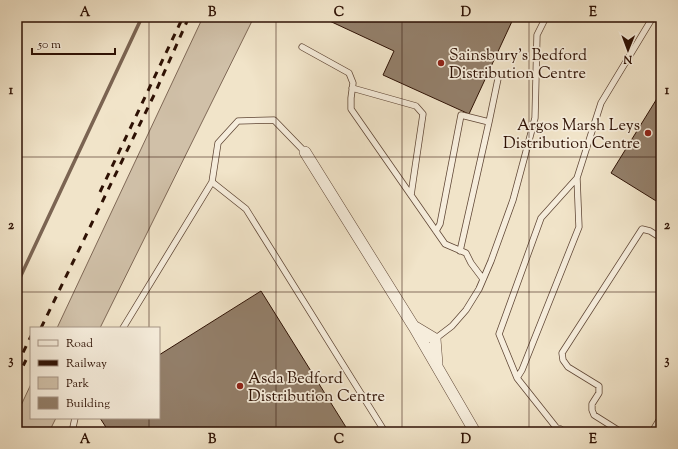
<svg xmlns="http://www.w3.org/2000/svg" width="678" height="449" font-family="'Sorts Mill Goudy',serif">
  <style>
    .green { fill: #d0c0a8; stroke: #7f6856 }
    .lines { fill: none; stroke-linecap: round; stroke-linejoin: round }
    .stream { stroke: #7b6452; stroke-width: 3.5 }
    .building { fill: #937f6a; stroke: #2e1104 }
    .lane-casing { stroke: #5f4635; stroke-width: 7 }
    .street-casing { stroke: #5f4635; stroke-width: 12 }
    .lane { stroke: #f6eddc; stroke-width: 5.5 }
    .street { stroke: #f6eddc; stroke-width: 11 }
    .rail { stroke: #2e1104; stroke-width: 3; stroke-dasharray: 7 7; stroke-linecap: butt }
    .grid { fill: none; stroke: #2e1104; stroke-width: 1; stroke-opacity: 0.55 }
    .poi-dot { fill: #8f2418; stroke: #f6eddc; stroke-width: 1.5 }
    .labels { text-anchor: middle; stroke-width: 3.5; stroke-linejoin: round; paint-order: stroke }
    .poi-label { font-size: 16px; fill: #2e1104; stroke: #f6eddc; text-anchor: start }
    .neatline { fill: none; stroke: #2e1104; stroke-width: 1.5 }
    .grid-label { font-size: 13px; text-anchor: middle; font-weight: bold; fill: #2e1104 }
  </style>
  <rect width="100%" height="100%" fill="#f1e4c9"/>
  <filter id="stains"><feTurbulence type="fractalNoise" baseFrequency=".005" numOctaves="4"/><feColorMatrix values="0 0 0 0 .2 0 0 0 0 .09 0 0 0 0 .02 0 0 0 .5 -.17"/></filter>
  <radialGradient id="worn" r=".72"><stop offset=".6" stop-color="#630" stop-opacity="0"/><stop offset="1" stop-color="#630" stop-opacity=".3"/></radialGradient>
  <path class="green" d="M203 17H254L100 328H57Z
    M31 384V418H56L49 432H17V414Z"/>
  <g class="lines">
    <path class="stream" d="M17 284 142 17"/>
  </g>
  <path class="building" d="M321 17H514L469 114 383 75 394 51Z
    M661 92V204L611 173Z
    M261 291 349 432H109L100 418H159V355Z"/>
  <g class="lines">
    <defs>
      <path id="lane" d="M302 47 349 73 353 83 351 98V109L445 244 466 253 471 263 483 279
        M352 88 416 106 423 114 411 195
        M489 122 499 74
        M212 182 246 209 385 432
        M436 231 440 224 461 115 489 122 460 251
        M123 328 212 182 218 143 238 121 274 120 305 152
        M435 339 452 326 466 310 479 289 491 261 513 200 535 118 537 35 546 17
        M517 378 499 334 541 218 577 178
        M559 431 517 378 522 370 579 227 577 178 601 103 653 17
        M72 432 75 418
        M621 432 594 415 592 410V404L599 393V386L568 367 563 360 562 353 642 229 650 231 661 238
        M652 432 661 417"/>
      <path id="street" d="M305 152 414 327 475 432
        M415 327 435 339 437 364
        M559 431V432"/>
    </defs>
    <use href="#lane" class="lane-casing"/>
    <use href="#street" class="street-casing"/>
    <use href="#lane" class="lane"/>
    <use href="#street" class="street"/>
    <path class="rail" d="M100 192 183 17
      M41 328 155 93 189 17
      M17 365 31 336
      M17 378 26 360"/>
  </g>
  <path class="grid" d="M149 17V328M276 17V432M402 17V432M529 17V432M17 157H661M17 292H661M149 418V432"/>
  <g class="poi-dot">
    <circle cx="441" cy="63" r="4"/>
    <circle cx="648" cy="133" r="4"/>
    <circle cx="240" cy="386" r="4"/>
  </g>
  <g class="labels">
    <g class="poi-label">
      <text x="449" y="60">Sainsbury's Bedford<tspan x="449" dy="18">Distribution Centre</tspan></text>
      <text x="640" y="130" text-anchor="end">Argos Marsh Leys<tspan x="640" dy="18">Distribution Centre</tspan></text>
      <text x="248" y="383">Asda Bedford<tspan x="248" dy="18">Distribution Centre</tspan></text>
    </g>
  </g>
  <rect width="678" height="449" fill="none" stroke="#f1e4c9" stroke-width="44"/>
  <rect x="30" y="327" width="130" height="92" fill="#f6eddc" stroke="#a69586"/>
  <rect x="38" y="340" width="20" height="6" fill="#f6eddc" stroke="#a69586"/>
  <text x="66" y="347" font-size="12" fill="#2e1104">Road</text>
  <rect x="38" y="360" width="20" height="6" fill="#2e1104" stroke="#a69586"/>
  <text x="66" y="367" font-size="12" fill="#2e1104">Railway</text>
  <rect x="38" y="377" width="20" height="12" fill="#d0c0a8" stroke="#a69586"/>
  <text x="66" y="387" font-size="12" fill="#2e1104">Park</text>
  <rect x="38" y="397" width="20" height="12" fill="#937f6a" stroke="#a69586"/>
  <text x="66" y="407" font-size="12" fill="#2e1104">Building</text>
  <g transform="translate(628 50) rotate(181)" stroke="#f6eddc" stroke-width="3" paint-order="stroke">
  <path d="M0-3L7 15L0 10L-7 15Z" fill="#2e1104"/>
  <text y="-6" font-size="11" font-weight="bold" text-anchor="middle" fill="#2e1104">N</text>
  </g>
  <path d="M32 48v6h83v-6" fill="none" stroke="#2e1104" stroke-width="2"/>
  <text x="38" y="48" font-size="12" fill="#2e1104" stroke="#f6eddc" stroke-width="3" paint-order="stroke">50 m</text>
  <rect x="22" y="22" width="634" height="405" class="neatline"/>
  <g class="grid-label">
    <text x="85" y="16">A</text>
    <text x="212" y="16">B</text>
    <text x="339" y="16">C</text>
    <text x="466" y="16">D</text>
    <text x="593" y="16">E</text>
    <text x="11" y="94">1</text>
    <text x="667" y="94">1</text>
    <text x="11" y="229">2</text>
    <text x="667" y="229">2</text>
    <text x="11" y="364">3</text>
    <text x="667" y="364">3</text>
    <text x="85" y="443">A</text>
    <text x="212" y="443">B</text>
    <text x="339" y="443">C</text>
    <text x="466" y="443">D</text>
    <text x="593" y="443">E</text>
  </g>
  <rect width="100%" height="100%" filter="url(#stains)"/>
  <rect width="100%" height="100%" fill="url(#worn)"/>
</svg>
